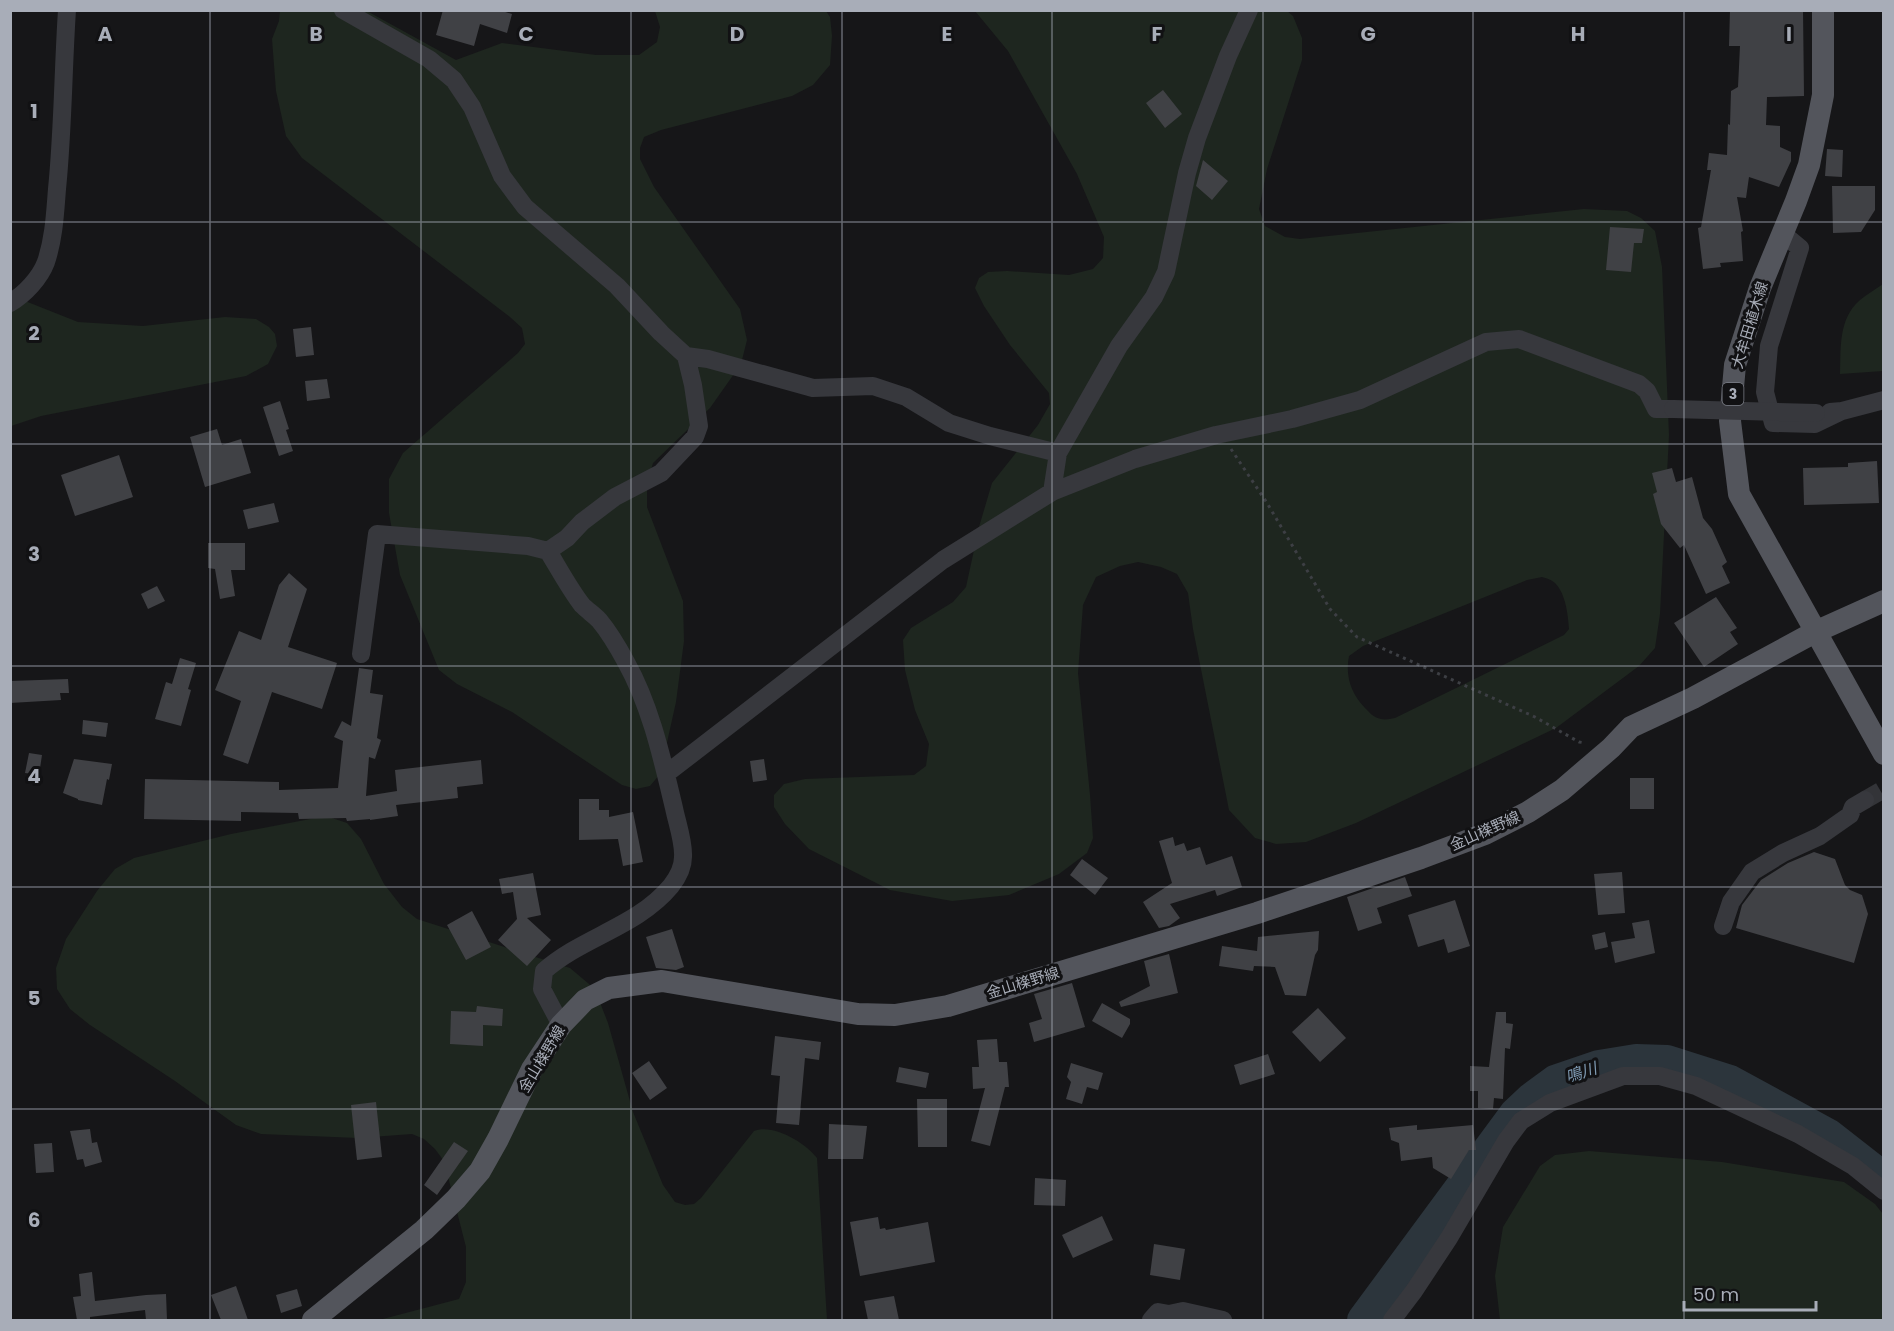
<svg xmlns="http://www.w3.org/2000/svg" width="1894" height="1331" font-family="Poppins,'Noto Sans JP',sans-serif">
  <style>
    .green { fill: #1e261f; fill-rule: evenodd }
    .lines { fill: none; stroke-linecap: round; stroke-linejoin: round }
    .river { stroke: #2c353c; stroke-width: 32 }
    .building { fill: #404145 }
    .minor-tunnel { stroke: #333438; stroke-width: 18; stroke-dasharray: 18 9; stroke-linecap: butt }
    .path { stroke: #3d3f44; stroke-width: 3; stroke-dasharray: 3 4.5; stroke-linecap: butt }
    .minor { stroke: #37383d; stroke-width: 18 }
    .major { stroke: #53555c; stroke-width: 22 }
    .minor-bridge { stroke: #37383d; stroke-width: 18 }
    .grid { fill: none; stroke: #a8adb8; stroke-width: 1.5; stroke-opacity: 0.55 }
    .labels { text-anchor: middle; stroke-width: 6; stroke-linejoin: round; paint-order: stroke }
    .shield { fill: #111113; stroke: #7b7e86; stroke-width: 1.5 }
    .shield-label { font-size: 14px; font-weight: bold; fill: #a8adb8 }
    .street-label { font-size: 15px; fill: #a8adb8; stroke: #111113 }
    .water-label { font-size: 16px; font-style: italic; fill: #7f9bb3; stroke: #111113 }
    .grid-label { font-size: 20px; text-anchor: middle; font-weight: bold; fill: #a8adb8; stroke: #111113; stroke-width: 6; stroke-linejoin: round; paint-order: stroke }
  </style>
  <rect width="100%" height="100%" fill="#161618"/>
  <path class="green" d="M365 10 456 60 502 43 596 55H639L657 42 660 27 655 11H826L830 17 832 36 830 65 813 85 792 96 661 130 644 137 640 148V159L654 187 740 309 747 340 741 364 710 408 653 463 647 484V507L683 601 684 641 676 702 660 774 650 786 636 789 622 785 512 712 457 684 439 670 400 575 389 513V479L403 453 518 353 525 344 522 328 510 317 302 158 286 136 276 91 272 39 279 21 280 11Z
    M975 11H1287L1293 16 1302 38V60L1267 169 1259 209 1265 226 1285 237 1300 239 1584 209 1627 211 1641 218 1655 231 1662 267 1669 435 1660 614 1655 648 1639 666 1556 728 1356 823 1306 842 1276 844 1255 838 1229 810 1193 629 1188 593 1177 574 1161 567 1138 562 1120 566 1096 577 1083 605 1078 673 1090 795 1093 838 1087 853 1059 874 1009 895 952 901 890 890 809 849 785 824 774 807V795L784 784 805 779 914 775 926 766 929 744 915 710 905 670 903 640 911 628 953 602 966 587 979 527 992 483 1038 425 1050 404 1049 393 1010 345 984 306 975 288 979 278 988 272 1007 271 1069 275 1093 269 1103 258 1104 237 1077 174 1008 51ZM1542 577C1546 578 1552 580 1555 583 1566 594 1568 615 1569 629L1564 635 1395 718C1390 719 1385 720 1381 719 1373 717 1370 713 1365 708 1351 693 1345 676 1349 656L1363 646 1527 580Z
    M1883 284V371L1840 374C1841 348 1838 319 1860 300 1867 294 1876 289 1883 284Z
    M10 295 78 322 143 326 225 317 256 319 269 327 275 334 277 346 268 364 246 376 41 416 11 426Z
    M326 816 347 823 361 839 384 884 402 907 417 919 570 968 589 984 599 1000 608 1023 633 1112 663 1185 675 1202 685 1205 694 1204 701 1198 754 1131C773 1123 806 1143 817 1158L827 1320H379L459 1299 466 1282V1247L444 1161 435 1149 424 1139 412 1134 358 1138 261 1134 236 1125 175 1081 90 1025 70 1009 57 989 56 968 66 939 97 891 115 869 134 858 231 834Z
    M1589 1151 1722 1162 1844 1182 1875 1204 1883 1214V1320H1500L1495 1276 1503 1227 1540 1166 1555 1155Z"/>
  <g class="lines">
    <path class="river" d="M1363 1320 1515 1114 1532 1098 1555 1081 1599 1066 1636 1060 1667 1061 1730 1081 1829 1135 1884 1178"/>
  </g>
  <path class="building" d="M443 10H499L512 14 507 33 480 24 474 46 436 35Z
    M1730 10H1803L1804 96 1767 97 1766 125 1780 126V147L1791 152V161L1779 187 1749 177 1746 198 1737 197 1743 231 1741 232 1743 261 1720 263 1721 267 1703 269 1698 228 1701 227 1711 170H1707L1709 153 1727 155 1728 124 1730 125 1731 91 1738 87 1740 46H1729Z
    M1163 90 1182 114 1165 128 1146 103Z
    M1827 149 1843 150 1842 177 1825 176Z
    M1203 160 1228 181 1212 200 1196 186Z
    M1832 186H1875V210L1861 232 1833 233Z
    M1610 227 1644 229 1642 243H1634L1631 272 1606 270Z
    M311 327 314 355 296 357 293 329Z
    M327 379 330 398 307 401 305 381Z
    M280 401 289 429 286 430 293 451 279 456 263 407Z
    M217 429 222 445 241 439 251 473 205 487 190 437Z
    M119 455 133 497 75 516 61 475Z
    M1877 461 1879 503 1804 505 1803 468 1848 467V463Z
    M1672 468 1676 482 1692 477 1703 518 1712 529 1727 562 1722 566 1730 583 1706 594 1684 545 1680 548 1661 524 1653 494 1657 492 1652 473Z
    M274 503 279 522 248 529 243 510Z
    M208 543H245V570H231L235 596 220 599 215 569 208 568Z
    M289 573 307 589 288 647 337 663 322 709 272 692 248 764 223 755 241 701 215 690 239 631 261 640 279 585Z
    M157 586 165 601 148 609 141 594Z
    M1716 597 1737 628 1730 632 1738 644 1704 667 1674 623Z
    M180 658 196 663 188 689 191 690 181 726 155 719 166 682 172 684Z
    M359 668 373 670 370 693 383 695 377 738 381 740 375 759 369 757 366 796 397 791 395 770 481 760 483 784 457 787 458 798 396 805 398 816 370 820V819L347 821 346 818 299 819 298 813 241 812V821L144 819 145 779 279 782V790L338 788 343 741 334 737 342 721 351 726Z
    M68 679 69 693H60L61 700 10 703V681Z
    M83 720 108 723 106 737 82 734Z
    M29 753 42 755 39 775 25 773Z
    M74 759 112 764 109 780 107 779 102 805 78 800V799L63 793Z
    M764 759 767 780 753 782 750 761Z
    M1630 778H1654V809H1630Z
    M579 799H599V810H609V817L633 812 643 862 623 866 618 839 579 840Z
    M1173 837 1175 846 1184 843 1187 851 1200 847 1206 865 1232 856 1242 887 1217 896 1215 890 1170 904 1180 918 1169 926 1159 928 1143 902 1172 883 1159 841Z
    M1814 852 1835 859 1845 885 1850 890 1862 895 1868 914 1854 963 1736 928 1742 905 1761 880 1788 863Z
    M1082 859 1108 878 1095 895 1070 875Z
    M1622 872 1625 913 1598 915 1594 874Z
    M533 873 541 915 527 918 551 940 527 966 498 940 517 919 513 892 502 894 499 879Z
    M1405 877 1412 896 1377 908 1382 923 1358 931 1347 897Z
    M1455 900 1470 946 1448 953 1444 939 1418 947 1408 915Z
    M472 911 491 947 466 960 447 925Z
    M1649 920 1655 953 1615 963 1611 942 1635 938 1632 923Z
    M672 929 684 967 676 970 656 968 646 937Z
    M1319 931 1318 950 1315 955 1306 996 1285 995 1275 967 1254 966 1253 971 1219 966 1222 946 1257 951 1258 937Z
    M1605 932 1608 947 1595 950 1592 935Z
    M1169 954 1178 993 1121 1007 1119 1002 1150 986 1144 961Z
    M1072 983 1085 1027 1034 1042 1029 1023 1042 1019 1034 994Z
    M1102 1003 1130 1019V1024L1122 1038 1092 1021Z
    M477 1006 503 1009 502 1026 483 1025V1046L450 1044 451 1011 476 1012Z
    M1318 1008 1346 1038 1320 1062 1292 1032Z
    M1496 1012H1506V1023L1513 1024 1510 1049 1505 1048 1503 1099 1494 1098 1493 1109 1478 1108V1091H1470V1066L1489 1067Z
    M775 1036 821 1042 819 1060 805 1058 799 1125 776 1123 780 1076 771 1075Z
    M997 1039 999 1062H1007L1009 1087H1005L990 1146 971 1141 985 1088 973 1089 972 1067H979L977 1040Z
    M1268 1054 1275 1074 1240 1085 1234 1065Z
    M649 1061 667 1088 650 1100 632 1073Z
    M1071 1063 1103 1073 1098 1090 1087 1087 1082 1104 1066 1099 1071 1082 1067 1077Z
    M899 1067 929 1073 926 1088 896 1082Z
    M917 1099H947V1147H918Z
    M376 1102 382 1157 357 1160 351 1105Z
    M829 1124 867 1126 863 1159H828Z
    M1417 1125V1130L1473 1125 1476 1150H1469L1451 1179 1433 1168 1432 1157 1401 1161 1399 1143 1391 1140 1389 1128Z
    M90 1129 92 1143 97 1142 102 1162 85 1167 83 1159 77 1160 70 1131Z
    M454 1142 468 1151 437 1195 424 1185Z
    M52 1143 54 1172 36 1173 34 1144Z
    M1035 1178 1066 1180 1065 1206 1034 1205Z
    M1102 1216 1113 1240 1073 1258 1062 1235Z
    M878 1217 880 1229 885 1228 886 1230 928 1222 935 1262 860 1276 850 1222Z
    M1154 1244 1185 1249 1180 1280 1150 1275Z
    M92 1272 95 1301 146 1295 166 1294 167 1320H146L145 1310 90 1317V1320H77L73 1297 81 1296 79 1274Z
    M236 1286 248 1320H221L211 1295Z
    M297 1289 302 1306 281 1313 276 1295Z
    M894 1296 899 1320H868L864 1301Z"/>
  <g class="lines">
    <path class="minor-tunnel" d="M1865 800 1884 789"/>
    <path class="path" d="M1231 449 1267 503 1330 609 1357 637 1535 717 1579 742 1586 743"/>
    <path class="minor" d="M343 10 429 59 454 80 472 107 502 176 525 207 617 286 661 333 686 356 708 359 813 388 873 386 906 397 949 423 990 436 1058 453
      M1782 233 1800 248 1769 346 1765 392 1773 423 1815 424 1842 411
      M10 303C25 294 40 278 46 262 54 238 55 214 57 189 63 130 63 70 67 10
      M1830 412 1842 411 1884 400
      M1052 492 1058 453 1119 346 1154 297 1166 272 1187 173 1197 138 1228 56 1249 10
      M548 551 567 538 582 522 615 497 661 473 695 437 699 426 693 385 686 356
      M361 654 377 534 528 546 548 551C559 569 569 588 582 605 587 610 594 615 599 620 609 632 619 649 626 662 651 707 662 758 674 808 677 823 684 842 683 857 683 868 678 877 671 886 637 927 582 937 544 971L542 989 561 1025
      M666 774 943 560 1052 492 1135 459 1216 435 1292 419 1360 400 1486 342 1519 339 1639 384 1647 391 1656 409H1673
      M1723 926 1731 902 1752 872 1783 853 1820 836 1850 815 1853 807 1865 800
      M1151 1320 1158 1312 1169 1314 1183 1311 1223 1320
      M1392 1320 1414 1291 1449 1238 1506 1141 1521 1121 1550 1103 1623 1076H1660L1696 1086 1798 1134 1853 1166 1884 1191"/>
    <path class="major" d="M1823 10V95L1809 165 1796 201 1760 288 1735 365 1730 421 1739 494 1884 754
      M313 1320 424 1230 456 1199 480 1171 498 1139 532 1069 561 1025 585 1000 609 988 662 981 858 1014 895 1015 948 1006 1257 913 1421 858 1485 834 1528 812 1562 790 1611 748 1631 727 1693 698 1815 632 1884 601"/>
    <path class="minor-bridge" d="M1673 409 1816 413"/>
  </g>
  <path class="grid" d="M210 10V1320M421 10V1320M631 10V1320M842 10V1320M1052 10V1320M1263 10V1320M1473 10V1320M1684 10V1320M10 222H1884M10 444H1884M10 666H1884M10 887H1884M10 1109H1884"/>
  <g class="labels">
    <rect class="shield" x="1722.5" y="383" width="21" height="22" rx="4.5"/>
    <g class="shield-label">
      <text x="1733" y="399">3</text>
    </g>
    <g class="street-label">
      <text transform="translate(1750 325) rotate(-73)" y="5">大牟田植木線</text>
      <text transform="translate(1485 831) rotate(-24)" y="5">金山檪野線</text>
      <text transform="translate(1023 983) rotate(-17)" y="5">金山檪野線</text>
      <text transform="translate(542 1059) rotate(-59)" y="5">金山檪野線</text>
    </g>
    <g class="water-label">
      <text transform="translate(1581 1072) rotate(-18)" y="6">鳴川</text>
    </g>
  </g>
  <g class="grid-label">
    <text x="105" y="41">A</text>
    <text x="316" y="41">B</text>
    <text x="526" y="41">C</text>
    <text x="737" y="41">D</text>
    <text x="947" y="41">E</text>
    <text x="1157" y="41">F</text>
    <text x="1368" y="41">G</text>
    <text x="1578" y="41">H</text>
    <text x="1789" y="41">I</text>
    <text x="34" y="118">1</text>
    <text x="34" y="340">2</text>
    <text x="34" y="561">3</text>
    <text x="34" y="783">4</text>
    <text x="34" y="1005">5</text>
    <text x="34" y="1227">6</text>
  </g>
  <rect width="1894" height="1331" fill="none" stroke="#a8adb8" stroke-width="24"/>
  <path d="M1684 1301v9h132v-9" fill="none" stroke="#a8adb8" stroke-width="3"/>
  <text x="1693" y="1301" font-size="18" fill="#a8adb8" stroke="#111113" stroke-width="4.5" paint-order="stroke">50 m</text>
</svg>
